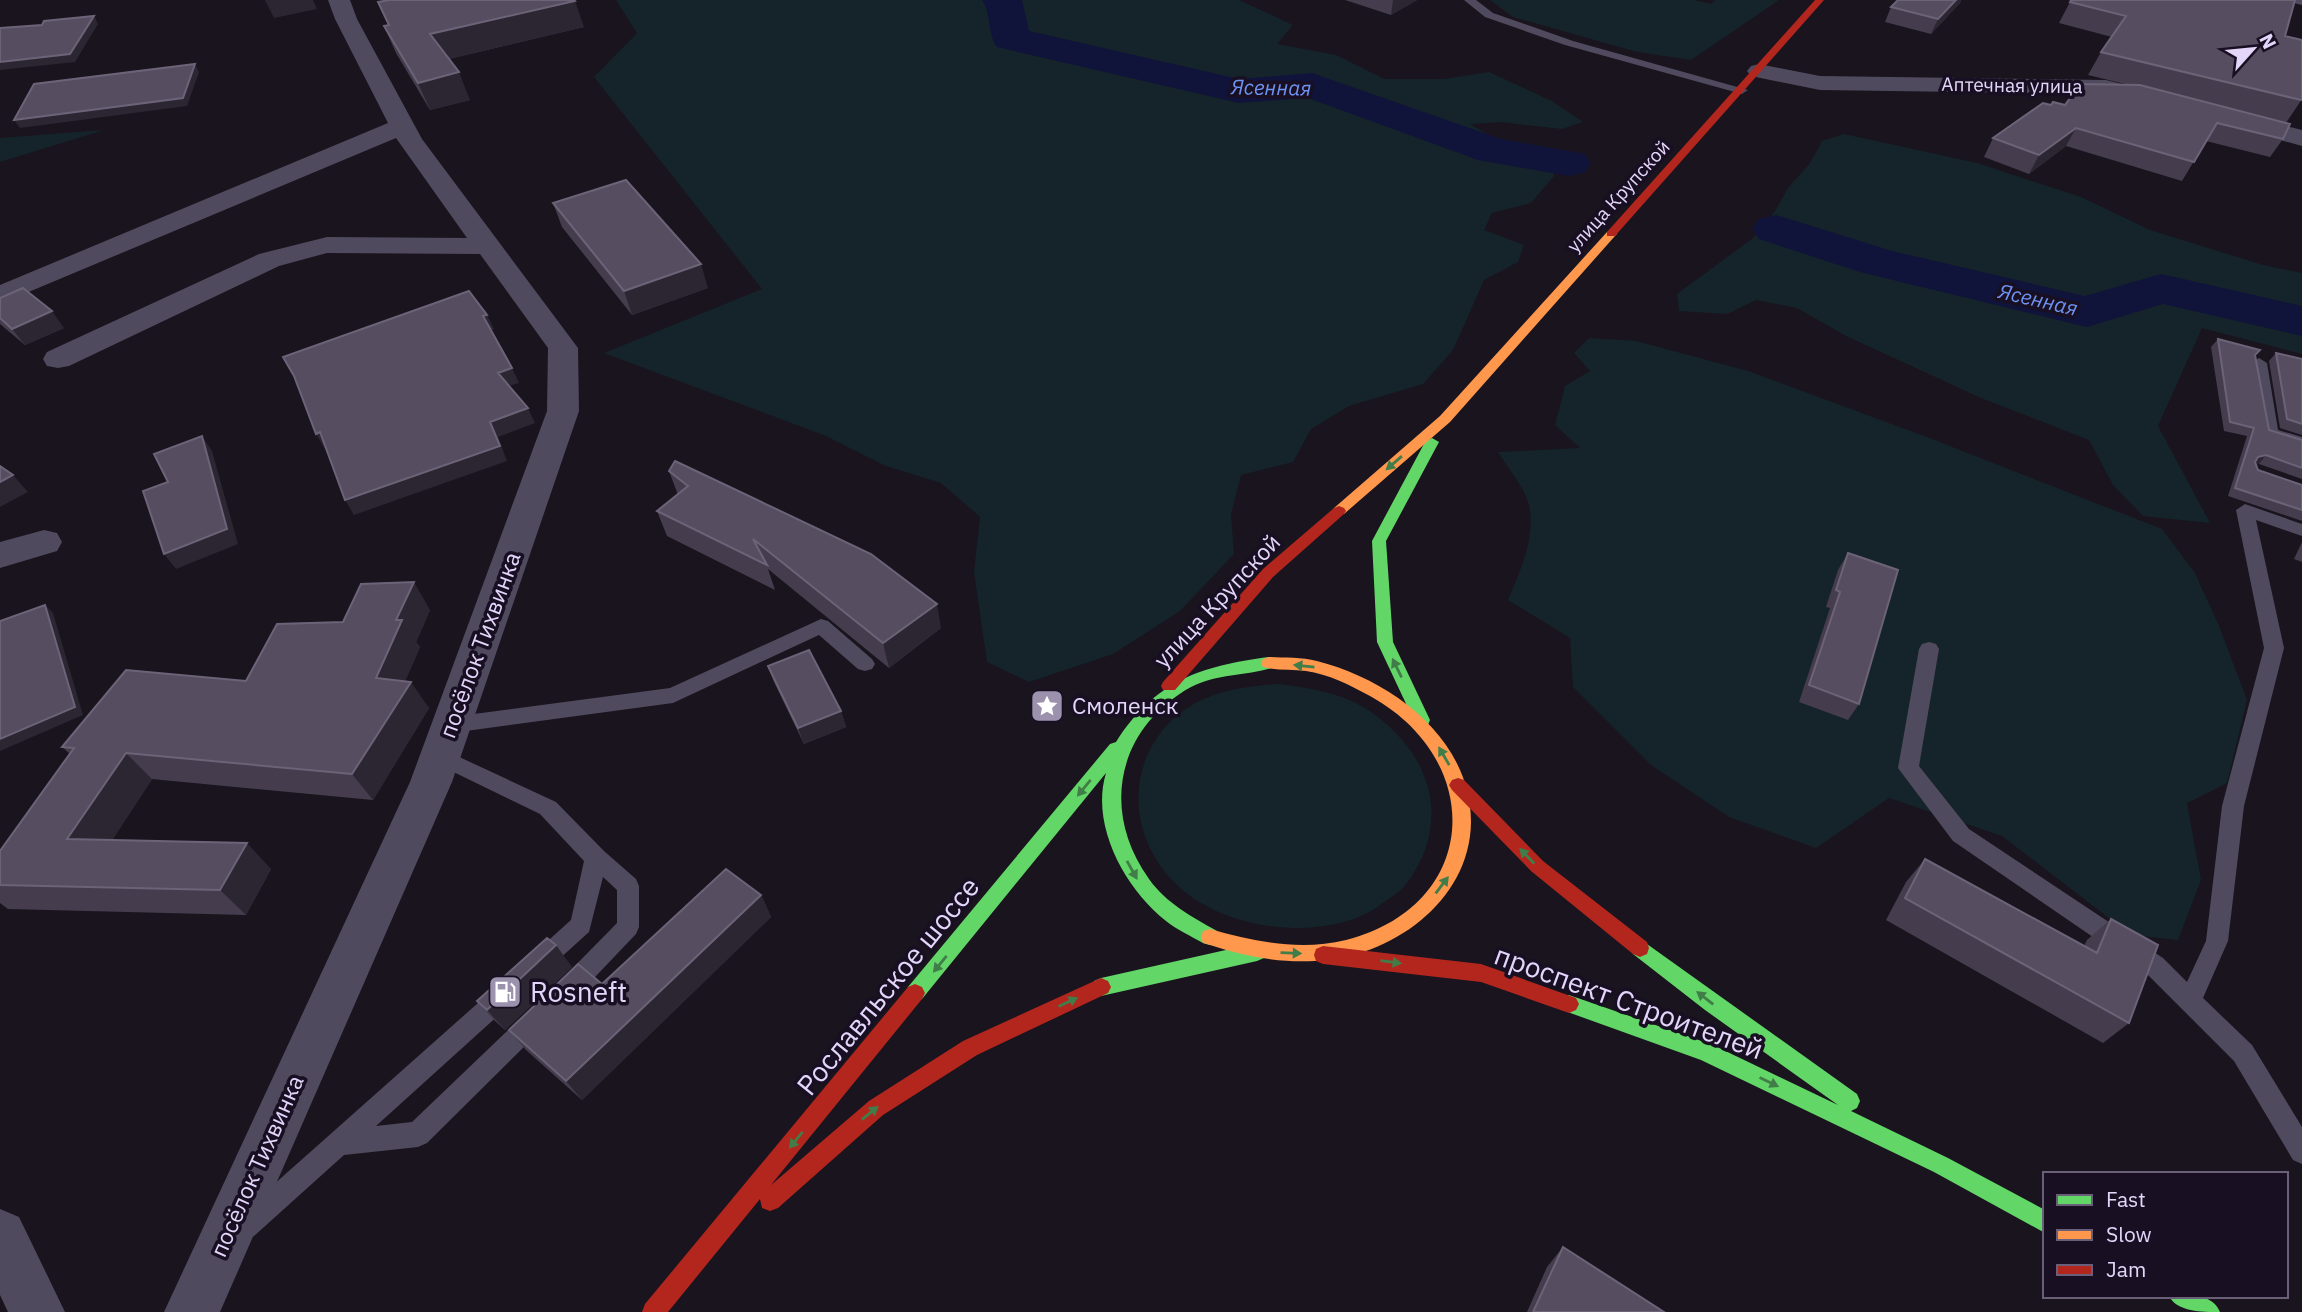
<svg xmlns="http://www.w3.org/2000/svg" width="2302" height="1312" font-family="'IBM Plex Sans',sans-serif">
  <style>
    .green { fill: #15242a }
    .lines { fill: none; stroke-linecap: round; stroke-linejoin: round }
    .river { fill: #10133a; fill-rule: evenodd }
    .lane { fill: #504a5e; fill-rule: evenodd }
    .street { fill: #504a5e; fill-rule: evenodd }
    .fast { fill: #63d668; fill-rule: evenodd }
    .slow { fill: #ff974d; fill-rule: evenodd }
    .jam { fill: #b3261e; fill-rule: evenodd }
    .wall { fill: #453d4d }
    .shaded-wall { fill: #2c2632 }
    .building { fill: #564e60; stroke: #6c6378; stroke-width: 2 }
    .oneway { fill: #417d48 }
    .labels { text-anchor: middle; stroke-width: 7; stroke-linejoin: round; paint-order: stroke }
    .far-street-label { font-size: 19px; fill: #e4d6fb; stroke: #181022 }
    .far-water-label { font-size: 21px; font-style: italic; fill: #6e92f1; stroke: #181022 }
    .street-label { font-size: 23px; fill: #e4d6fb; stroke: #181022 }
    .poi-label { font-size: 23px; fill: #e4d6fb; stroke: #181022; text-anchor: start }
    .near-street-label { font-size: 28px; fill: #e4d6fb; stroke: #181022 }
    .near-poi-label { font-size: 28px; fill: #e4d6fb; stroke: #181022; text-anchor: start }
  </style>
  <rect width="100%" height="100%" fill="#19141e"/>
  <path class="green" d="M616 0H1239L1293 25 1277 44 1336 55 1384 79H1444L1489 72 1552 101 1583 122 1562 129 1500 122 1470 124 1500 142 1550 153 1554 176 1531 203 1492 213 1484 230 1524 245 1518 262 1484 280 1453 350 1423 384 1349 406 1311 429 1293 462 1241 475 1231 514 1234 554 1180 611 1113 654 1029 682 987 662 974 572 980 517 941 483 886 466 826 436 604 353 762 289 594 77 637 33Z
    M1490 0H1694L1711 4 1715 0H1779L1691 60 1637 52 1513 17Z
    M104 130 0 162V138Z
    M1844 134 1977 163 2081 197 2150 230 2263 265 2302 273V354L2202 328 2158 426 2210 523 2143 516 2113 485 2089 440 1981 398 1846 336 1797 308 1756 300 1727 314 1679 311 1677 294 1753 238 1775 211 1788 188 1810 163 1822 141Z
    M1589 338 1636 341 1748 371 1932 439 2162 529 2195 573 2219 626 2247 700 2227 783 2187 803 2201 880 2178 940 2131 935 2002 836 1889 798 1816 848 1729 817 1651 765 1573 687 1570 638 1508 600C1520 571 1539 531 1527 499 1521 483 1507 467 1498 452L1580 448 1555 425 1565 386 1590 371 1574 353Z
    M1279 684C1308 688 1339 692 1365 708 1428 748 1455 818 1407 883 1401 892 1388 899 1379 906 1355 923 1322 928 1294 928 1251 927 1204 913 1173 881 1120 826 1128 740 1197 702 1223 689 1251 686 1279 684Z"/>
  <g class="lines">
    <path class="river" d="M982 0H1022L1029 31 1239 79 1312 73 1501 139 1585 154 1591 163 1585 172 1569 176 1478 160 1308 98 1239 103 997 47C987 33 992 15 982 0Z
      M1776 215 1892 251 2085 296 2161 274 2302 306V336L2163 304 2087 327 1860 272 1759 239 1752 229 1759 219Z"/>
    <path class="lane" d="M1464 0H1476L1493 13 1573 41 1748 90 1742 94 1565 45 1485 17Z
      M2289 0H2302V5L2290 2Z
      M2259 358 2267 363 2278 430 2302 437V448L2264 437 2262 433 2251 363Z
      M2245 504 2302 524V536L2256 520 2284 648 2244 806 2228 941 2203 998 2252 1045 2302 1127V1164L2293 1160 2234 1061 2147 974 1953 841 1898 768 1919 649 1922 644 1929 642 1936 644 1939 649 1919 766 1969 829 2163 958 2187 982 2206 941 2222 806 2264 648 2236 510Z
      M821 619 828 621 872 659 875 664 872 669 865 671 858 669 819 635 673 703 451 733 444 731 441 725 444 719 451 717 670 688Z
      M440 748 556 802 604 851 636 879 639 886V927L636 934 576 997 568 1000 560 997 556 989 560 981 617 923V890L603 877 589 932 547 970 539 974 531 970 527 963 531 956 571 920 584 861 540 814 433 762 430 756 433 750Z
      M504 984 512 987 516 995 512 1003 376 1126 412 1122 525 1014 533 1011 541 1014 545 1022 541 1030 427 1143 418 1147 344 1155 254 1236 245 1240 236 1236 232 1227 236 1218 496 987Z"/>
    <path class="street" d="M328 0H350L357 19 422 139 578 348 579 411 452 782 220 1312H164L410 782 547 411 548 348 480 254 327 253 279 266 69 366 58 368 47 366 43 359 47 352 259 254 327 237 467 238 396 138 0 304V285L388 123 335 19Z
      M1759 64 1820 76 2106 80 2138 88 2142 93 2138 98 2130 100 2106 94 1820 90 1751 76 1747 71 1751 66Z
      M2235 113 2302 130V146L2226 125 2223 120 2226 115Z
      M44 530 57 533 62 542 57 551 0 568V542Z
      M0 1209 19 1217 65 1312H8L0 1295Z"/>
    <path class="fast" d="M1432 438 1439 442 1386 541 1393 642 1430 720 1428 725H1416L1377 642 1372 541 1425 442Z
      M1269 657 1275 659 1277 663 1275 667C1247 676 1218 673 1191 687 1117 728 1100 811 1149 879 1166 903 1192 917 1217 931L1219 937 1217 943 1210 945 1203 943C1191 936 1177 930 1166 921 1125 889 1090 825 1106 773L922 999 915 1002 908 999 905 993 908 987 1110 744 1116 742C1155 681 1200 666 1269 657Z
      M1640 939 1857 1094 1860 1101 1857 1108 1851 1111 1948 1158 2045 1210V1233L1934 1172 1701 1060 1562 1010 1559 1004 1562 998 1569 995 1713 1045 1838 1105 1705 1010 1633 954 1631 948 1633 942Z
      M1257 943 1264 946 1266 952 1264 958 1257 961 1101 996 1094 993 1091 987 1094 981 1101 978Z
      M2169 1296C2188 1296 2212 1292 2220 1312 2202 1312 2177 1312 2169 1296Z"/>
    <path class="slow" d="M1611 231 1617 234 1615 236 1450 422 1344 514H1334L1332 511 1334 508 1440 416 1607 232Z
      M1269 657C1285 658 1301 657 1317 661 1391 680 1471 738 1471 822 1470 903 1389 958 1315 961 1278 963 1244 956 1210 945L1203 943 1201 937 1203 931 1210 929C1254 942 1301 951 1346 940 1481 905 1486 760 1370 696 1350 685 1328 674 1306 671 1292 669 1277 671 1263 667L1261 663 1263 659Z"/>
    <path class="jam" d="M1815 0H1824L1615 236H1607V232Z
      M1339 506 1344 508 1346 511 1344 514 1273 577 1175 690H1163L1161 686 1163 682 1263 569 1334 508Z
      M1458 778 1464 780 1543 861 1647 942 1649 948 1647 954 1640 957 1633 954 1531 871 1452 790 1449 785 1452 780Z
      M1323 946 1481 964 1576 998 1579 1004 1576 1010 1569 1013 1481 982 1323 964 1316 961 1314 955 1316 949Z
      M1101 978 1108 981 1111 987 1108 993 977 1055 883 1115 778 1208 770 1211 762 1208 760 1199 668 1312H642L645 1304 908 987 915 984 922 987 925 993 922 999 771 1185 869 1101 963 1041Z"/>
  </g>
  <path class="wall" d="M1345 0H1417L1391 15Z
    M1898 0H1961L1960 3 1931 34 1885 22 1891 7Z
    M378 2 584 27 449 59 470 100 430 110 396 53 384 26 388 25Z
    M2070 2 2285 36 2302 99 2286 123 2283 139 2270 157 2206 141 2182 181 2066 146 2029 174 1984 157 1993 138 2051 105H2065L2129 85 2088 75 2101 52 2112 37 2059 23Z
    M553 203 708 288 632 315 562 227Z
    M0 298 64 328 25 345 0 324Z
    M2218 339 2255 356 2269 430 2302 440V479L2259 464H2256L2258 470 2302 485V521L2228 496 2247 436 2224 431 2211 347Z
    M2276 353 2302 359V435L2280 428 2269 361Z
    M669 471 941 628 889 668 768 569 775 590 667 536 657 511 678 495Z
    M2302 542V562L2294 559Z
    M1848 553 1859 704 1848 720 1799 702 1830 608 1826 607 1838 570Z
    M430 610 416 642 420 647 405 681 429 708 373 800 152 779 112 840 271 869 246 915 8 909 0 903V851L70 754 62 747 246 681 343 622Z
    M768 666 841 711 846 727 804 744 774 682Z
    M1925 859 2084 946 2087 940 2111 919 2129 1023 2103 1043 1886 920 1906 882Z
    M761 895 771 917 582 1100 526 1050 509 1030 602 984Z
    M572 967 505 1030 495 1021 477 1001Z
    M1563 1247 1664 1312H1527L1547 1267Z"/>
  <path class="shaded-wall" d="M265 0H313L317 9 274 18Z
    M1393 0H1417L1391 15Z
    M1956 0H1961L1960 3 1931 34 1938 19Z
    M575 1 584 27 441 61 430 34Z
    M94 16 98 24 75 62 0 70V62Z
    M195 64 199 72 187 106 20 128 14 120Z
    M459 72 470 100 430 110 418 83Z
    M2076 128 2066 146 2029 174 2039 155Z
    M701 264 708 288 632 315 624 291Z
    M52 311 64 328 25 345 12 329Z
    M487 315 494 329 489 331 483 316Z
    M512 368 519 383 505 387 498 373Z
    M528 408 535 423 498 437 507 461 354 515 345 500 490 422Z
    M320 432 329 447 325 449 316 434Z
    M202 436 212 451 238 544 176 569 164 554Z
    M2266 455 2259 464 2251 466 2258 457Z
    M13 475 28 492 0 507V482Z
    M414 582 430 610 416 642 420 647 395 705 376 678 396 620Z
    M937 604 941 628 889 668 883 643Z
    M45 605 53 613 83 715 0 751V739Z
    M411 682 429 708 373 800 352 774Z
    M841 711 846 727 804 744 798 728Z
    M126 753 152 779 97 864 67 839Z
    M247 843 271 869 246 915 220 890Z
    M761 895 771 917 582 1100 566 1081Z
    M556 945 572 967 505 1030 487 1010Z"/>
  <path class="building" d="M389 0H574L575 1 430 34 459 72 418 83 384 26 389 25 378 2Z
    M1898 0H1956L1938 19 1891 7Z
    M2071 0H2295L2285 36 2302 40V99L2301 100 2101 52 2126 16 2070 2Z
    M94 16 70 54 0 62V28L42 25 44 21Z
    M195 64 183 98 14 120 34 84Z
    M2080 84 2140 85 2290 124 2283 139 2217 123 2194 162 2076 128 2039 155 1993 138 2043 103 2051 105 2053 102 2065 105Z
    M626 180 701 264 624 291 553 203Z
    M23 288 52 311 12 329 0 318V298Z
    M469 291 487 315 483 316 512 368 498 373 528 408 490 422 500 446 345 500 320 432 316 434 294 376 283 357Z
    M2218 339 2260 350 2255 355 2269 430 2302 440V468L2266 455 2258 457 2255 462 2258 470 2302 485V510L2235 488 2254 428 2230 422Z
    M2276 353 2302 359V424L2287 419Z
    M202 436 227 529 164 554 143 491 168 482 154 454Z
    M675 461 871 554 937 604 883 643 753 539 767 565 657 511 688 486 669 471Z
    M0 466 13 475 0 482Z
    M1848 553 1898 570 1859 704 1809 685 1840 592 1836 590Z
    M414 582 396 620H402L376 678 411 682 352 774 126 753 67 839 247 843 220 890 0 885V851L74 748 62 747 126 670 246 681 277 624 343 622 361 584Z
    M45 605 75 707 0 739V621Z
    M809 650 841 711 798 728 768 666Z
    M1925 859 2097 953 2111 919 2158 945 2129 1023 1905 898Z
    M726 869 761 895 566 1081 509 1030 578 964 602 984Z
    M547 938 556 945 487 1010 477 1001Z
    M1563 1247 1664 1312H1533Z"/>
  <defs><path id="oneway-solid" d="M-6-.8H1V-3.2L6.5 0L1 3.2V.8H-6Z" transform="scale(1.75)"/></defs>
  <g class="oneway">
    <use href="#oneway-solid" transform="translate(1394 463) rotate(139)"/>
    <use href="#oneway-solid" transform="translate(1304 666) rotate(-174)"/>
    <use href="#oneway-solid" transform="translate(1397 668) rotate(-116)"/>
    <use href="#oneway-solid" transform="translate(1444 756) rotate(-120)"/>
    <use href="#oneway-solid" transform="translate(1084 788) rotate(129)"/>
    <use href="#oneway-solid" transform="translate(1527 856) rotate(-134)"/>
    <use href="#oneway-solid" transform="translate(1132 870) rotate(61)"/>
    <use href="#oneway-solid" transform="translate(1442 885) rotate(-53)"/>
    <use href="#oneway-solid" transform="translate(1291 953) rotate(2)"/>
    <use href="#oneway-solid" transform="translate(1391 962) rotate(7)"/>
    <use href="#oneway-solid" transform="translate(940 964) rotate(129)"/>
    <use href="#oneway-solid" transform="translate(1705 998) rotate(-142)"/>
    <use href="#oneway-solid" transform="translate(1068 1002) rotate(-25)"/>
    <use href="#oneway-solid" transform="translate(1769 1082) rotate(26)"/>
    <use href="#oneway-solid" transform="translate(870 1113) rotate(-39)"/>
    <use href="#oneway-solid" transform="translate(796 1140) rotate(129)"/>
  </g>
  <defs>
    <symbol id="sight-square" viewBox="-11 -11 22 22"><rect x="-9" y="-9" width="18" height="18" rx="4" fill="#9d92ae" stroke="#181022"/><path d="M0-6L1.8-2.2L6-1.7L2.9 1.2L3.7 5.4L0 3.3L-3.7 5.4L-2.9 1.2L-6-1.7L-1.8-2.2Z" fill="#fff"/></symbol>
    <symbol id="fuel-square" viewBox="-11 -11 22 22"><rect x="-9" y="-9" width="18" height="18" rx="4" fill="#9d92ae" stroke="#181022"/><path d="M-5.5-6h7V0h2V4h1.3V-2.5L3-4.5l.8-.8L6-3V5H2.5V1h-1V6h-7ZM-4.2-4.7v3.2H.2V-4.7Z" fill="#fff"/></symbol>
  </defs>
  <g fill-rule="evenodd">
    <use href="#sight-square" x="1028" y="687" width="38" height="38"/>
    <use href="#fuel-square" x="486" y="973" width="38" height="38"/>
  </g>
  <g class="labels">
    <g class="far-street-label">
      <text transform="translate(2012 85) rotate(1)" y="7">Аптечная улица</text>
      <text transform="translate(1618 196) rotate(-48)" y="7">улица Крупской</text>
    </g>
    <g class="far-water-label">
      <text transform="translate(1271 88) rotate(1)" y="7">Ясенная</text>
      <text transform="translate(2038 300) rotate(13)" y="7">Ясенная</text>
    </g>
    <g class="street-label">
      <text transform="translate(1217 601) rotate(-47)" y="8">улица Крупской</text>
      <text transform="translate(480 645) rotate(-70)" y="8">посёлок Тихвинка</text>
      <text transform="translate(257 1166) rotate(-66)" y="8">посёлок Тихвинка</text>
    </g>
    <g class="poi-label">
      <text x="1072" y="714">Смоленск</text>
    </g>
    <g class="near-street-label">
      <text transform="translate(888 986) rotate(-51)" y="10">Рославльское шоссе</text>
      <text transform="translate(1629 1002) rotate(20)" y="10">проспект Строителей</text>
    </g>
    <g class="near-poi-label">
      <text x="530" y="1002">Rosneft</text>
    </g>
  </g>
  <rect x="2043" y="1172" width="245" height="126" fill="#181022" stroke="#6a5f79" stroke-width="2"/>
  <rect x="2057" y="1195" width="35" height="10" fill="#63d668" stroke="#6a5f79" stroke-width="2"/>
  <text x="2106" y="1207" font-size="21" fill="#e4d6fb">Fast</text>
  <rect x="2057" y="1230" width="35" height="10" fill="#ff974d" stroke="#6a5f79" stroke-width="2"/>
  <text x="2106" y="1242" font-size="21" fill="#e4d6fb">Slow</text>
  <rect x="2057" y="1265" width="35" height="10" fill="#b3261e" stroke="#6a5f79" stroke-width="2"/>
  <text x="2106" y="1277" font-size="21" fill="#e4d6fb">Jam</text>
  <g transform="translate(2253 49) rotate(63)" stroke="#181022" stroke-width="5" paint-order="stroke">
  <path d="M0-5L12 26L0 18L-12 26Z" fill="#e4d6fb"/>
  <text y="-10" font-size="19" font-weight="bold" text-anchor="middle" fill="#e4d6fb">N</text>
  </g>
</svg>
